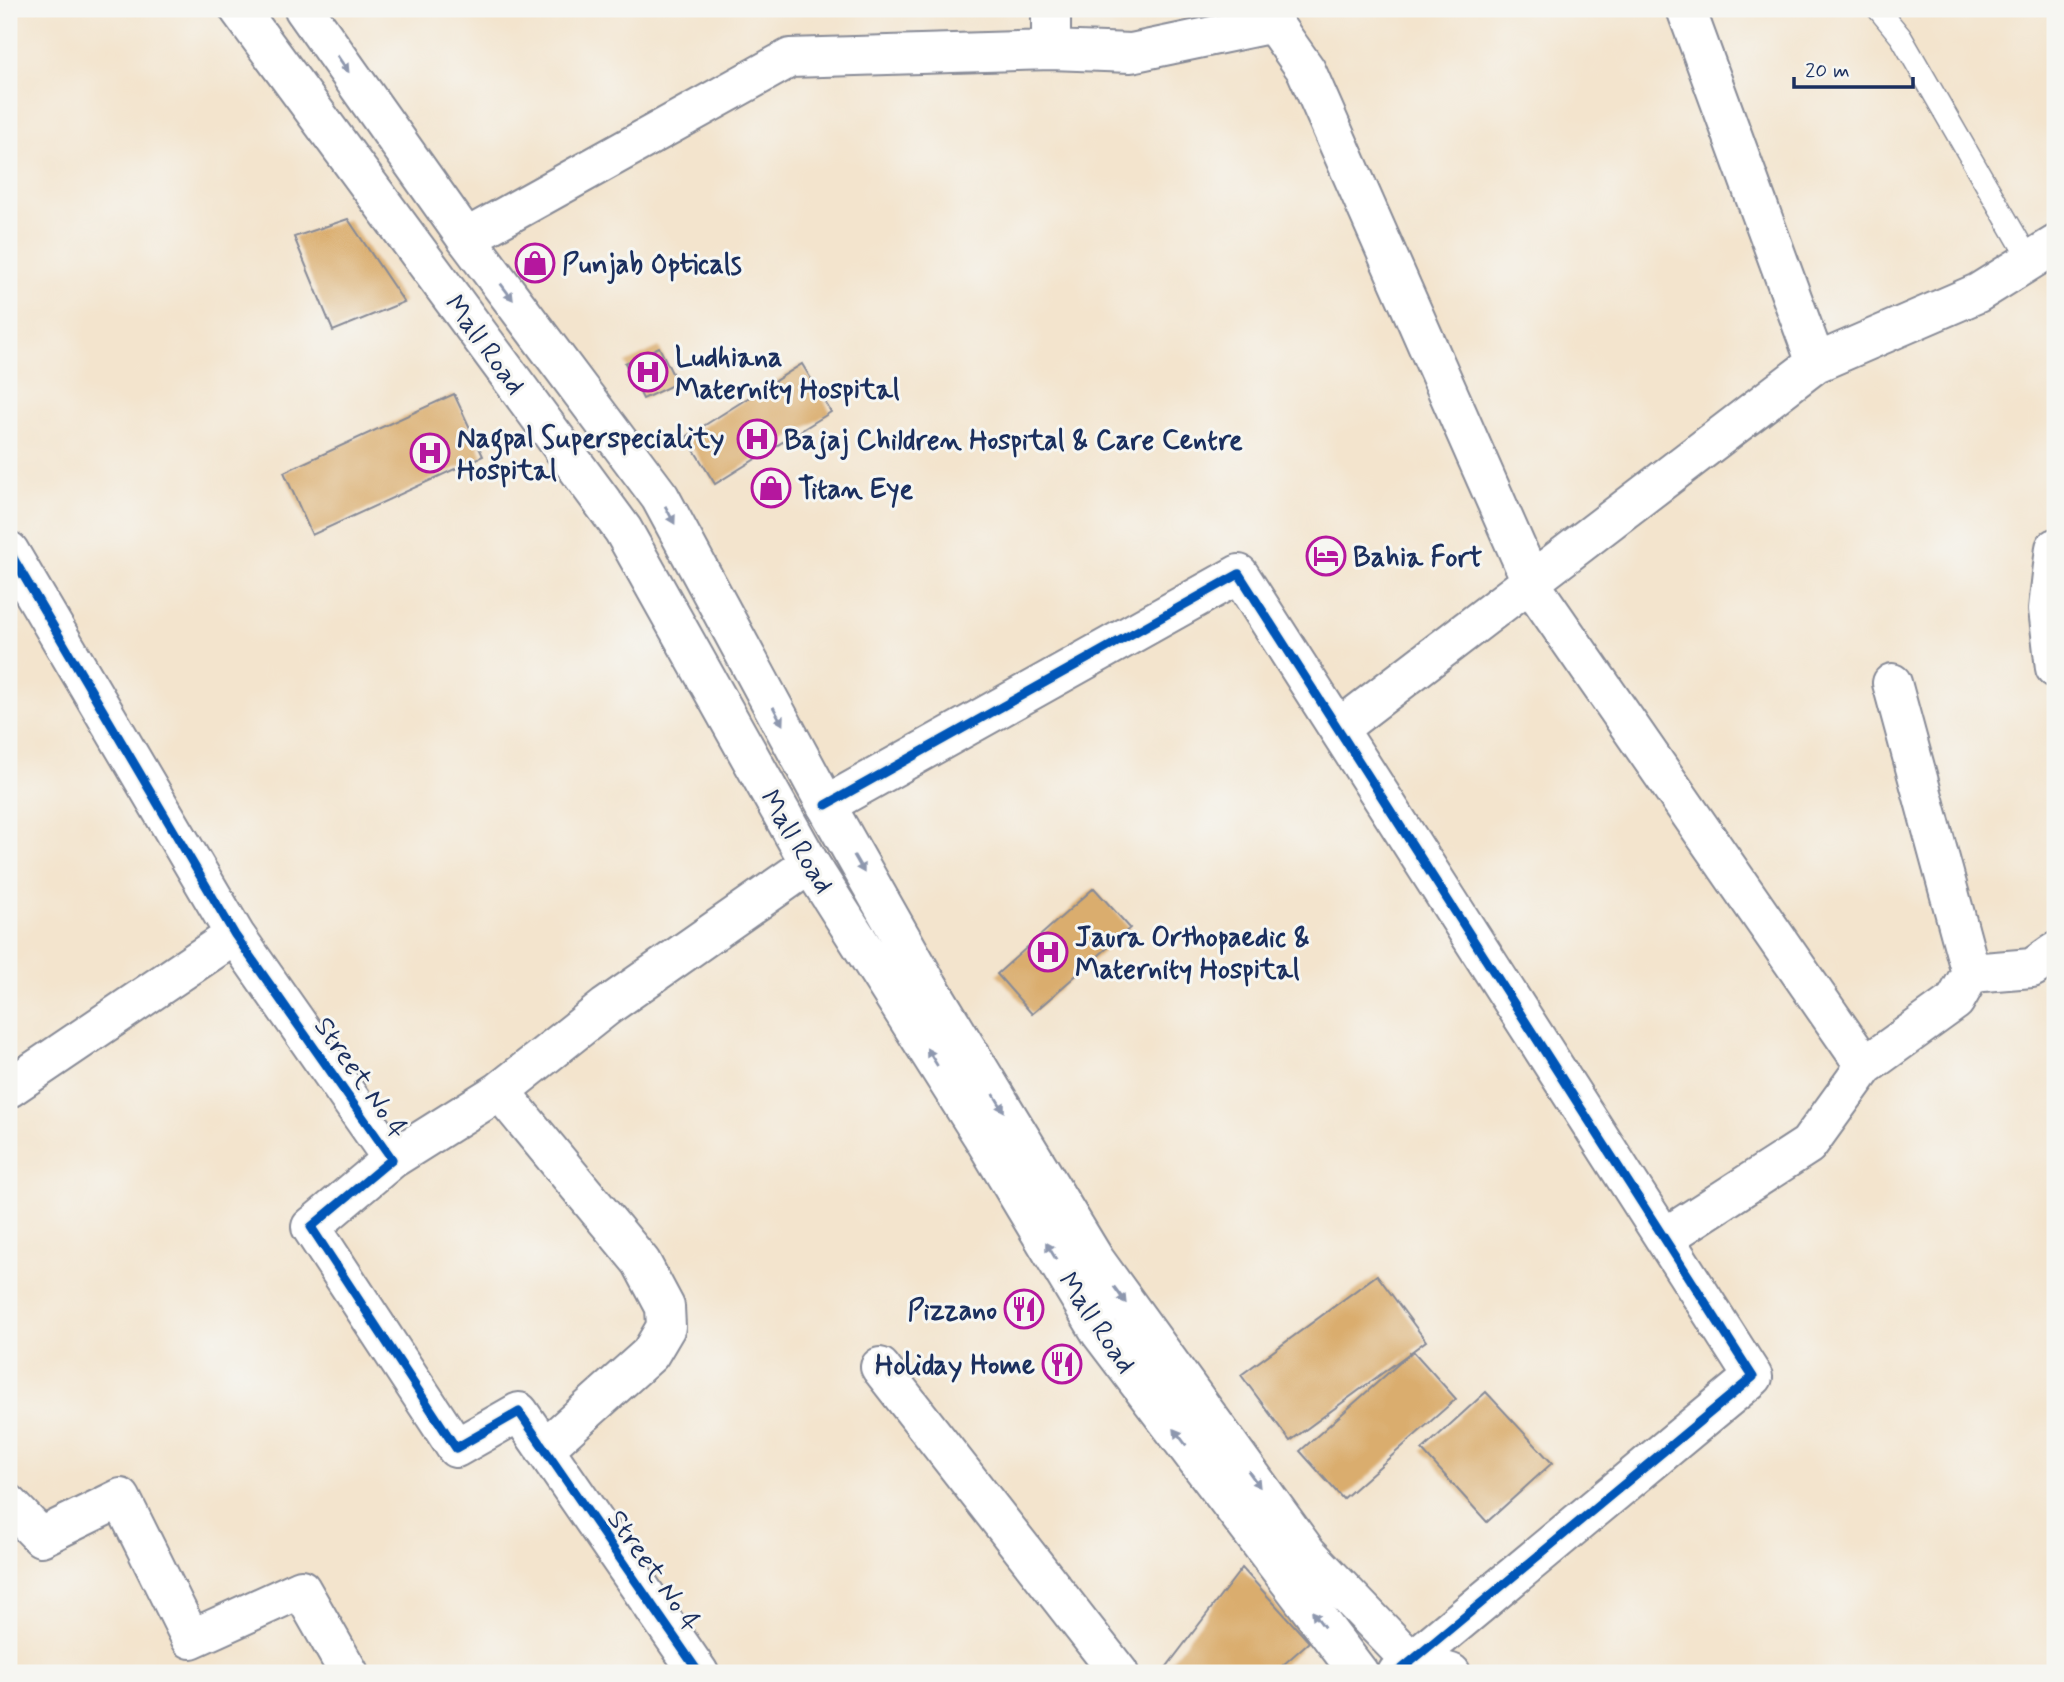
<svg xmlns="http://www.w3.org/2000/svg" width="2064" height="1682" font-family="Mynerve,sans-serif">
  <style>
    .building { fill: #daad6e }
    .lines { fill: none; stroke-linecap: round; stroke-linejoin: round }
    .lane-casing { stroke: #878a96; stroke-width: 24 }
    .street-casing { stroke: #878a96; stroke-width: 42 }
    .secondary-casing { stroke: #878a96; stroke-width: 42 }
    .lane { stroke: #fff; stroke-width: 21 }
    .street { stroke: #fff; stroke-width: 38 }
    .secondary { stroke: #fff; stroke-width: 38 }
    .cycleway-casing { stroke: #f6f6f2; stroke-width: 13 }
    .cycleway { stroke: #0057b8; stroke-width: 9 }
    .oneway { fill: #8d97ae }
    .labels { text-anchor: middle; stroke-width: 6; stroke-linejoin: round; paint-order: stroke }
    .poi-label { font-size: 28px; font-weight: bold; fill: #1b2f5e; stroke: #f6f6f2; text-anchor: start }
    .street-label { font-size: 28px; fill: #1b2f5e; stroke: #f6f6f2 }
  </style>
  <rect width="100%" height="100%" fill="#f6f6f2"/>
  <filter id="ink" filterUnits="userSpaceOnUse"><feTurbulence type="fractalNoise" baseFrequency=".0143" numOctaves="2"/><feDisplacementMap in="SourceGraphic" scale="14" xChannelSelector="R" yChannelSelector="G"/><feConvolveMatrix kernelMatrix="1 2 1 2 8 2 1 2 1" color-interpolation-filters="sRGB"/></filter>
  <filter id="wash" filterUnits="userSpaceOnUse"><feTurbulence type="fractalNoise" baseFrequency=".00686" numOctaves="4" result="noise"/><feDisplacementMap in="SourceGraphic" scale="28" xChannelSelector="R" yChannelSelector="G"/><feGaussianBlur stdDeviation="1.57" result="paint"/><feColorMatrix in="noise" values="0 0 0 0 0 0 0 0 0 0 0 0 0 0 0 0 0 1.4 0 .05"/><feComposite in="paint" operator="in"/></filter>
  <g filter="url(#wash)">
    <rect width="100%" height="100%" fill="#f3e4cd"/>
    <g id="blocks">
      <path class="building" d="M348 219 404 302 333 331 294 237Z
        M659 347 677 383 643 399 625 363Z
        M802 364 831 412 715 484 686 437Z
        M454 394 483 456 312 535 284 472Z
        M1094 888 1130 928 1032 1014 997 974Z
        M1377 1275 1426 1341 1290 1441 1241 1375Z
        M1413 1351 1456 1399 1343 1499 1300 1451Z
        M1486 1392 1552 1463 1487 1522 1422 1450Z
        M1242 1568 1309 1642 1274 1673H1162Z"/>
    </g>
  </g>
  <g filter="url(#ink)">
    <use href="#blocks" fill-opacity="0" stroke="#878a96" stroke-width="2"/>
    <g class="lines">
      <defs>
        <path id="lane" d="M1878 9 1901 37 2029 259"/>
        <path id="street" d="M1263 9 1306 70 1535 590 1865 1066
          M1686 9 1816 363
          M1051 50 1131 53 1274 23
          M466 238 790 58 1051 50V9
          M2055 548 2048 609 2055 668
          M9 551 235 935 392 1159 311 1227 456 1448 519 1412 699 1673
          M1338 729 1816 363 1978 293 2055 245
          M826 805 1239 574 1753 1377 1397 1673
          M1971 973 2032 968 2055 952
          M9 1088 235 935
          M500 1091 641 1262 665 1307 666 1327 650 1354 544 1449
          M392 1159 500 1091 606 1007 810 864
          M1664 1238 1808 1145 1865 1066 1955 1001 1971 973 1892 683
          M880 1367 1119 1673
          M9 1504 41 1537 121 1498 191 1639 301 1589 349 1673"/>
        <path id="secondary" d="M239 9 623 530 810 864 981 1134 1100 1332 1359 1673
          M304 9 466 238 660 497 826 805 928 985 1095 1260 1307 1553 1411 1661 1451 1673"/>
      </defs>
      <use href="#lane" class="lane-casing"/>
      <use href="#street" class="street-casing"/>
      <use href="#secondary" class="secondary-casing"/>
      <use href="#lane" class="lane"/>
      <use href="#street" class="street"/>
      <use href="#secondary" class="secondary"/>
      <defs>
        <path id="cycleway" d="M9 551 235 935 392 1159 311 1227 456 1448 519 1412 699 1673
          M826 805 1239 574 1753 1377 1397 1673"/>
      </defs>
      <use href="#cycleway" class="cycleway-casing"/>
      <use href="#cycleway" class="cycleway"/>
    </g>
    <defs><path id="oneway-solid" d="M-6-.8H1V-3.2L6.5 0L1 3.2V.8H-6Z" transform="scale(1.75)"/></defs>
    <g class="oneway">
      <use href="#oneway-solid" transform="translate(343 64) rotate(55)"/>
      <use href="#oneway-solid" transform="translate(507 292) rotate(53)"/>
      <use href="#oneway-solid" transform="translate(670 515) rotate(62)"/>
      <use href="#oneway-solid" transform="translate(778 716) rotate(62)"/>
      <use href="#oneway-solid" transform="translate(859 864) rotate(60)"/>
      <use href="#oneway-solid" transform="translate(932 1057) rotate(-122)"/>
      <use href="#oneway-solid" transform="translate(999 1103) rotate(59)"/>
      <use href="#oneway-solid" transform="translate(1051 1251) rotate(-121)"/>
      <use href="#oneway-solid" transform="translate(1120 1295) rotate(54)"/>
      <use href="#oneway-solid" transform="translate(1180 1437) rotate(-127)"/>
      <use href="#oneway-solid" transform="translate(1254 1479) rotate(54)"/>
      <use href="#oneway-solid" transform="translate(1318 1619) rotate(-127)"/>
    </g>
  </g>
  <defs>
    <symbol id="shop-ring" viewBox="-11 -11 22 22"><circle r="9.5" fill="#f6f6f2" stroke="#b5179e" stroke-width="1.5"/><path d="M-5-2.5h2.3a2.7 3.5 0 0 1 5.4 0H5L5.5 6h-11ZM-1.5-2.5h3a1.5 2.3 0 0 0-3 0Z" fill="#b5179e"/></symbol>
    <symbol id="hospital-ring" viewBox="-11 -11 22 22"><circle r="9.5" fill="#f6f6f2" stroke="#b5179e" stroke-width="1.5"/><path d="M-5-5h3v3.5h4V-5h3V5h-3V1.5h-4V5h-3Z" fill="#b5179e"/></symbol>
    <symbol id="hotel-ring" viewBox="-11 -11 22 22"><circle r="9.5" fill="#f6f6f2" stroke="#b5179e" stroke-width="1.5"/><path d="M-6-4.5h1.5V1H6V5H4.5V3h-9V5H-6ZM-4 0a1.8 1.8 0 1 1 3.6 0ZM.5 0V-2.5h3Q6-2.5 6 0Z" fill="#b5179e"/></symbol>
    <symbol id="restaurant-ring" viewBox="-11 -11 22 22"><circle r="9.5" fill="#f6f6f2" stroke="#b5179e" stroke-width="1.5"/><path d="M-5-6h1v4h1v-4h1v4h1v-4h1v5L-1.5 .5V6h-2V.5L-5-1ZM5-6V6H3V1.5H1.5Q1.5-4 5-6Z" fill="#b5179e"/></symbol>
  </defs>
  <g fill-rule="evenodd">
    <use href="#shop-ring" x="513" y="241" width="44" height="44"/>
    <use href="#hospital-ring" x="626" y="350" width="44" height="44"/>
    <use href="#hospital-ring" x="735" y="417" width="44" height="44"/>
    <use href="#hospital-ring" x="408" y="431" width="44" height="44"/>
    <use href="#shop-ring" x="749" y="466" width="44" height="44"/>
    <use href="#hotel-ring" x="1304" y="534" width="44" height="44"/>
    <use href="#hospital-ring" x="1026" y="930" width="44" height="44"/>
    <use href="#restaurant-ring" x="1002" y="1287" width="44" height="44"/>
    <use href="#restaurant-ring" x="1040" y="1342" width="44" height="44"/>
  </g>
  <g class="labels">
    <g class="poi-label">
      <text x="562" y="273">Punjab Opticals</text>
      <text x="675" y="366">Ludhiana<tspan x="675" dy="32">Maternity Hospital</tspan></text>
      <text x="457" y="447">Nagpal Superspeciality<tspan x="457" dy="32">Hospital</tspan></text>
      <text x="784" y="449">Bajaj Children Hospital &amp; Care Centre</text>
      <text x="798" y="498">Titan Eye</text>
      <text x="1353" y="566">Bahia Fort</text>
      <text x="1075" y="946">Jaura Orthopaedic &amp;<tspan x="1075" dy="32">Maternity Hospital</tspan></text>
      <text x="997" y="1319" text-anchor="end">Pizzano</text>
      <text x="1035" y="1374" text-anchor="end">Holiday Home</text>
    </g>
    <g class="street-label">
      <text transform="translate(486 344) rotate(54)" y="10">Mall Road</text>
      <text transform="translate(798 841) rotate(59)" y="10">Mall Road</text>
      <text transform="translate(362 1077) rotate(55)" y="10">Street No 4</text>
      <text transform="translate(1098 1322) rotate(56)" y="10">Mall Road</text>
      <text transform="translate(655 1570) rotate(55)" y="10">Street No 4</text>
    </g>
  </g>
  <rect width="2064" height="1682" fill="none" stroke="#f6f6f2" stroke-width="35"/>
  <path d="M1794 77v10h119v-10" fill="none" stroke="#1b2f5e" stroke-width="3.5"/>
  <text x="1805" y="77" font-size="21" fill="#1b2f5e" stroke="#f6f6f2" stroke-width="5" paint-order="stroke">20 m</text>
</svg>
